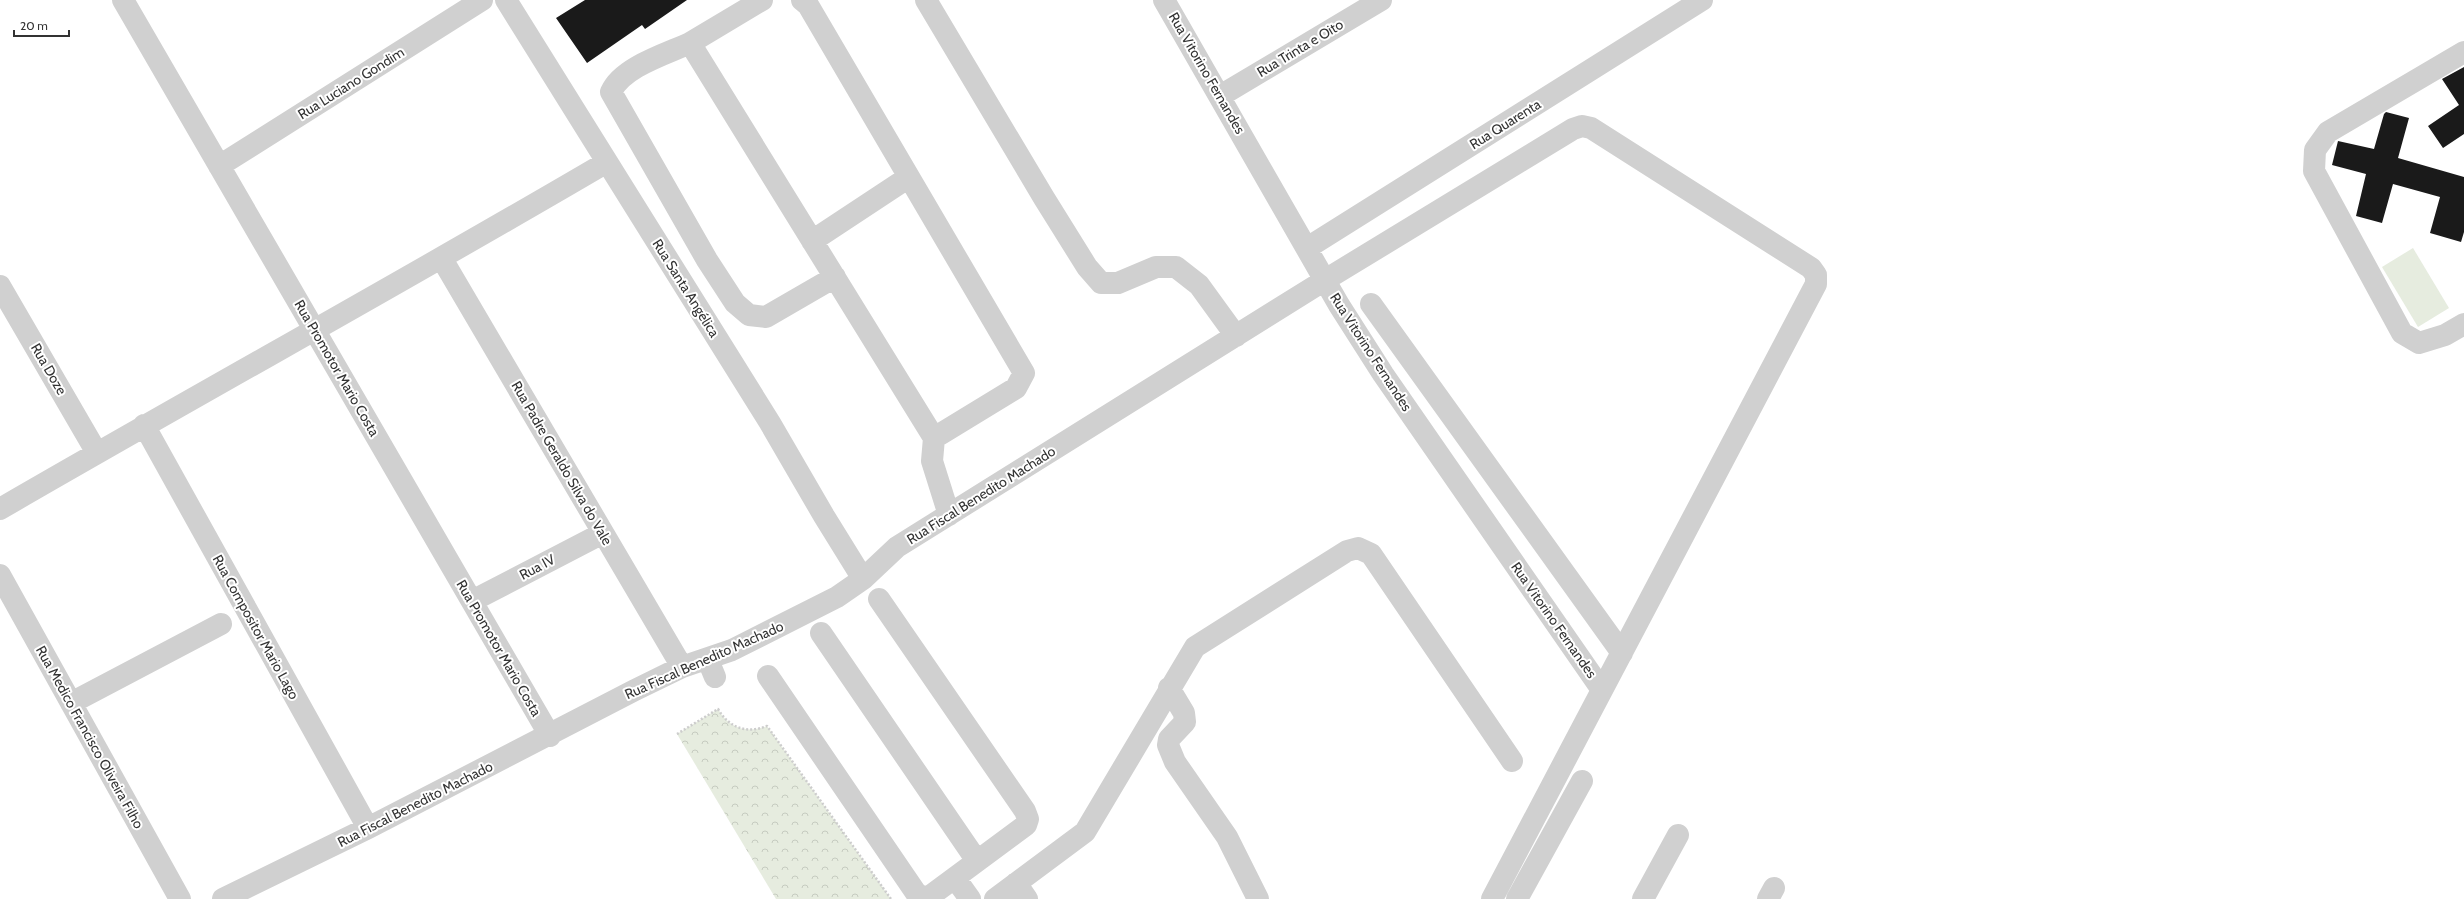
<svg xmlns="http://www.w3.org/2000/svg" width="2464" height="899" font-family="Cabin,sans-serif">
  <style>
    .grass { fill: #e6ecdf }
    .park { fill: url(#park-crowns) }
    .building { fill: #1a1a1a }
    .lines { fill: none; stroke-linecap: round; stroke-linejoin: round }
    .path { stroke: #cdcdcd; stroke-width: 2.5; stroke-dasharray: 2 2; stroke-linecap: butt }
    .minor { stroke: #d0d0d0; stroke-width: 22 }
    .labels { text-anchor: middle; stroke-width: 4; stroke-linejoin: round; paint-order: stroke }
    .street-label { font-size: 14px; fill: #333; stroke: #fff }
  </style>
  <defs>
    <pattern id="park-crowns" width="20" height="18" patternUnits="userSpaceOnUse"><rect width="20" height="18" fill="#e6ecdf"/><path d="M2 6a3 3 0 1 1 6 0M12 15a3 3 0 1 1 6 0" fill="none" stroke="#c6cbc0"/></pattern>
  </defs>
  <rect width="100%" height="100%" fill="#fff"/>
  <path class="grass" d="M2413 248 2449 308 2418 327 2382 267Z"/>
  <path class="park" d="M718 709C729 728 746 734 767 726L891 899H776L677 734Z"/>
  <path class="building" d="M585 0H687L645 29 642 25 587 63 556 18Z
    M2464 67V134L2443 148 2428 126 2459 105 2442 79Z
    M2386 112 2409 118 2398 158 2464 177V232L2461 242 2430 233 2440 197 2393 184 2382 223 2356 216 2366 174 2332 165 2338 141 2374 149 2384 114Z"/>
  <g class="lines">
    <path class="path" d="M677 734 718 709C729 728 747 734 767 726L891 899"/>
    <path class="minor" d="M123 0 550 736
      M506 0 770 423 824 516 863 579
      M762 0 690 43 934 438 932 461 949 515
      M802 0 808 5 1024 373 1016 388 934 438
      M926 0 1044 198 1087 267 1101 283H1118L1156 267H1176L1199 285 1236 336
      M1164 0 1339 305 1383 374 1602 690
      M690 43C666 54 622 67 611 92L707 260 735 303 749 315 766 317 835 277
      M2464 52 2328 132 2315 150 2314 171 2402 333 2419 343 2445 335 2464 324
      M1220 96 1381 0
      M219 166 482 0
      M812 241 909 177
      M1307 248 1702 0
      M442 259 682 667
      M0 286 97 453
      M1371 304 1622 653
      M144 425 368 828
      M0 509C202 392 406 280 607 162
      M0 575 180 899
      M472 601 603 533
      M821 633 977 861
      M708 660 715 677
      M768 676 916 893 922 897 930 896 1026 825 1028 819 1025 811 879 599
      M1169 688 1184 713 1185 722 1169 739 1168 745 1175 762 1227 837 1258 899
      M71 703 221 624
      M955 878 970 899
      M1016 883 1027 899
      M223 899 368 828 635 690 682 667 732 650 837 597 863 579 897 547 1325 280 1573 129 1582 126 1591 128 1811 268 1816 275V284L1492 899
      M995 899 1085 832 1195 647 1347 551 1358 548 1371 554 1512 761
      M1517 899 1582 781
      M1643 899 1678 835
      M1768 899 1774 888"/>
  </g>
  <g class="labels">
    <g class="street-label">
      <text transform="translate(1300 48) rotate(-31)" y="5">Rua Trinta e Oito</text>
      <text transform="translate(1207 73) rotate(60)" y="5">Rua Vitorino Fernandes</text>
      <text transform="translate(351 83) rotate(-32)" y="5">Rua Luciano Gondim</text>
      <text transform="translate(1505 124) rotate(-32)" y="5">Rua Quarenta</text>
      <text transform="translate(686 288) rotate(58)" y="5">Rua Santa Angélica</text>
      <text transform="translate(1371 352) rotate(57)" y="5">Rua Vitorino Fernandes</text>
      <text transform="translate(337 368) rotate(60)" y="5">Rua Promotor Mario Costa</text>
      <text transform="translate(49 369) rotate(60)" y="5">Rua Doze</text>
      <text transform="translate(562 463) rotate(60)" y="5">Rua Padre Geraldo Silva do Vale</text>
      <text transform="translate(981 495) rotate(-32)" y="5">Rua Fiscal Benedito Machado</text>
      <text transform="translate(537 567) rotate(-28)" y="5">Rua IV</text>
      <text transform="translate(1554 620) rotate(55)" y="5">Rua Vitorino Fernandes</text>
      <text transform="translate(256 627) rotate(61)" y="5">Rua Compositor Mario Lago</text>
      <text transform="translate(499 648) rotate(60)" y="5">Rua Promotor Mario Costa</text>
      <text transform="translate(704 660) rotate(-24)" y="5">Rua Fiscal Benedito Machado</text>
      <text transform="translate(90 737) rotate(61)" y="5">Rua Medico Francisco Oliveira Filho</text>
      <text transform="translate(415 804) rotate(-27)" y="5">Rua Fiscal Benedito Machado</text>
    </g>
  </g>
  <path d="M14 30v6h55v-6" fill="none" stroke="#333333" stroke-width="2"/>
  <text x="20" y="30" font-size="12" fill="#333333" stroke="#ffffff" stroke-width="3" paint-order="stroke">20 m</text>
</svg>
